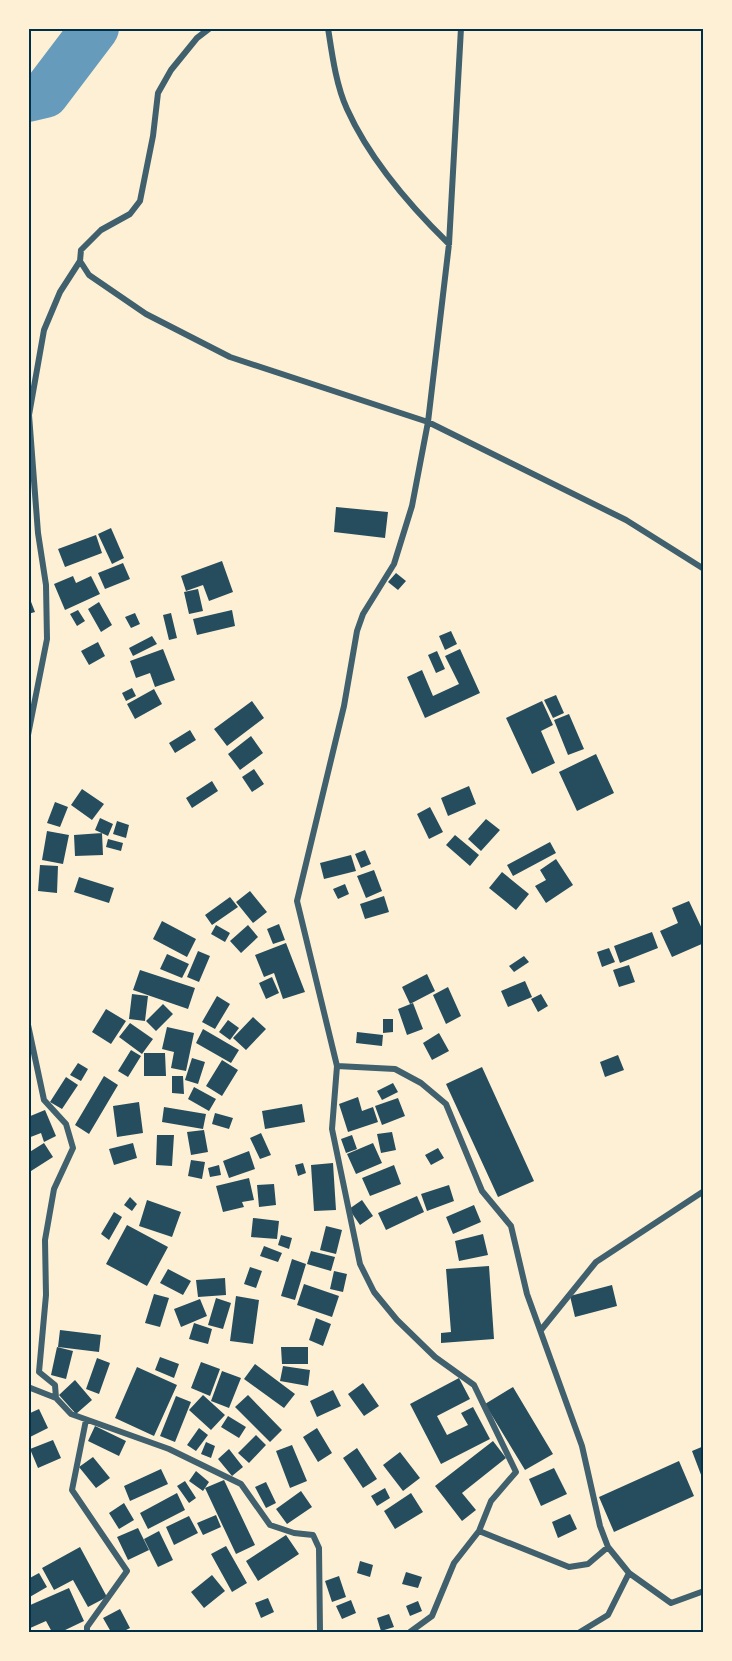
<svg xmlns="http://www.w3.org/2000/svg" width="732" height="1661" font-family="'PT Sans',sans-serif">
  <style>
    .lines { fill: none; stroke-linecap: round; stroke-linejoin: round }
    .river { stroke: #669bbc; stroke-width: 48 }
    .building { fill: #264d5e }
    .minor { stroke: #3f606c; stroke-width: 6 }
    .neatline { fill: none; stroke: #003049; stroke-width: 2 }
  </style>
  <rect width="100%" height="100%" fill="#fdf0d5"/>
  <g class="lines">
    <path class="river" d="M28 98 45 94 95 28"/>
  </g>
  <path class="building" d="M336 507 388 512 385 538 334 532Z
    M111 528 124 558 112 564 98 534Z
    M96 535 102 553 65 567 58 549Z
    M222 561 233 592 209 601 203 585 186 591 181 576Z
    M123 563 130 579 105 589 98 573Z
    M396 573 406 581 398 590 388 582Z
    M73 576 76 583 91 576 100 594 65 610 54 584Z
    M198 589 203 611 189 614 184 592Z
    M28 594 35 612 28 614Z
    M99 602 112 625 101 632 88 609Z
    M78 610 85 621 77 626 70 614Z
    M232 610 235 626 197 635 193 619Z
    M135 613 140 624 131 628 125 617Z
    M171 613 177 638 169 640 163 615Z
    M451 631 457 644 445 650 439 636Z
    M152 636 157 644 133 656 129 648Z
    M98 642 105 656 89 665 81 651Z
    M163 649 175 680 155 687 150 673 136 678 130 661Z
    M460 649 480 693 425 718 407 677 422 670 433 696 459 684 445 656Z
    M437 651 445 669 436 673 428 655Z
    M132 688 136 696 126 701 122 693Z
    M154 689 162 704 135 719 127 704Z
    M556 695 564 713 553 718 544 700Z
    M252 701 264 718 227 746 214 729Z
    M542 701 553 725 541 731 555 763 532 774 506 718Z
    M569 714 584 749 568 755 554 720Z
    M190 730 196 740 175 753 169 743Z
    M251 736 263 753 240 770 228 754Z
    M596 754 614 793 577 811 559 772Z
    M254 769 264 784 252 792 242 777Z
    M212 781 218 791 192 808 186 798Z
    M469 786 476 804 448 816 441 798Z
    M82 789 104 804 92 820 71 805Z
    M55 802 68 807 60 827 47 823Z
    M430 807 443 832 429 839 417 814Z
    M100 818 113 824 108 836 95 830Z
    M486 819 500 830 481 851 468 839Z
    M117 821 129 825 126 838 113 834Z
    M47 831 69 835 63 864 42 860Z
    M102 833 103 855 75 856 74 835Z
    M455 835 479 855 470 866 446 845Z
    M108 839 123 843 121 851 106 847Z
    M550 842 556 853 513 876 507 865Z
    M365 850 371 864 361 868 355 854Z
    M351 855 356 871 324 879 320 863Z
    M556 859 573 885 546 903 535 886 546 880 540 870Z
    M40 865 58 866 57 893 38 891Z
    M374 870 382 891 366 898 357 876Z
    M502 872 529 894 516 910 489 888Z
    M79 877 114 888 109 903 74 892Z
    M345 884 349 894 338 899 333 889Z
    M250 891 267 912 253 923 236 902Z
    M384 896 389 912 365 919 360 904Z
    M230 897 238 907 212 925 205 915Z
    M689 901 704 933V943L672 957 660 931 678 923 672 908Z
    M162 921 196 939 187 957 153 939Z
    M279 924 285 940 273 944 267 929Z
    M216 925 230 933 225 942 211 934Z
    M248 925 258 937 241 953 230 941Z
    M652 932 658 948 620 963 614 946Z
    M286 943 305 992 283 999 274 973 264 977 255 955Z
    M609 948 615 962 602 967 597 952Z
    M198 951 210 956 199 982 187 977Z
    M167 954 189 964 182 978 160 969Z
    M524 956 529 962 514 972 509 966Z
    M629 965 635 982 619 987 613 970Z
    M140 970 195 988 188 1009 133 990Z
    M427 974 435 991 410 1004 402 987Z
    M272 977 279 993 266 999 259 983Z
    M525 981 532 997 508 1007 501 991Z
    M448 987 461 1016 446 1024 433 995Z
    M132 994 148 996 145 1021 129 1019Z
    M541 994 548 1006 538 1012 531 999Z
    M217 996 230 1004 215 1029 202 1022Z
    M413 1003 423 1029 407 1035 398 1009Z
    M163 1004 173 1014 156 1031 146 1021Z
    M106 1009 126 1021 111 1044 92 1032Z
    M253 1017 266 1029 246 1050 233 1038Z
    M383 1019H393V1032L383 1033Z
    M228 1020 239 1028 230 1040 219 1032Z
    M130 1023 153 1039 142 1054 119 1037Z
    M167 1027 194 1033 186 1071 171 1068 174 1052 162 1049Z
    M203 1029 239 1050 231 1063 196 1043Z
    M357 1032 383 1035 382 1046 356 1043Z
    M439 1033 449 1051 432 1060 423 1043Z
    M131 1050 141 1056 128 1077 118 1071Z
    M144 1053H165L166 1076H144Z
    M618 1055 624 1070 605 1077 600 1062Z
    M192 1058 205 1062 198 1084 185 1080Z
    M222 1060 238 1070 222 1096 206 1086Z
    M78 1063 88 1069 81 1081 70 1075Z
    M482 1067 534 1181 498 1197 446 1084Z
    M104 1076 118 1085 89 1134 75 1125Z
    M172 1076H183L184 1094 172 1093Z
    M66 1077 78 1085 62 1109 50 1102Z
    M393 1083 398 1092 382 1100 377 1091Z
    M194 1087 216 1099 209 1111 188 1099Z
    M358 1097 362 1111 373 1107 378 1122 348 1132 339 1104Z
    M398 1098 405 1116 382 1125 375 1106Z
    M139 1102 143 1133 117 1137 113 1106Z
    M302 1104 305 1122 265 1129 262 1111Z
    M164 1107 206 1114 203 1129 162 1122Z
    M45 1110 56 1136 44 1142 41 1133 28 1138V1117Z
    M215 1113 233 1118 229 1129 212 1124Z
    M204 1130 208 1152 191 1155 187 1132Z
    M392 1132 396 1150 381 1153 377 1134Z
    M261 1133 271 1155 260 1159 250 1138Z
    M157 1135H174L172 1166 156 1165Z
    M352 1135 357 1149 346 1153 341 1139Z
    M44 1143 53 1157 31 1171 28 1153Z
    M133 1143 137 1158 114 1165 109 1149Z
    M373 1143 382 1163 356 1174 347 1154Z
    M438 1148 444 1158 431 1165 425 1155Z
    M249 1151 255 1169 229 1178 223 1161Z
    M191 1160 205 1162 202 1179 188 1176Z
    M303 1163 306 1173 298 1176 295 1165Z
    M333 1163 336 1210 314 1211 311 1165Z
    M219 1165 221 1175 210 1177 208 1168Z
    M394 1165 401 1184 370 1196 362 1178Z
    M249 1178 254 1200 242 1202 244 1207 223 1212 216 1186Z
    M274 1184 276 1205 259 1207 257 1185Z
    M449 1185 454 1201 427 1211 421 1194Z
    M417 1196 424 1212 386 1230 378 1213Z
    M130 1197 137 1204 132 1211 124 1205Z
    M147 1200 181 1212 172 1237 139 1226Z
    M362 1200 373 1216 360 1225 349 1209Z
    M474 1205 481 1222 453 1234 446 1217Z
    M114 1212 122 1217 109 1240 101 1234Z
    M253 1218 279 1221 277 1239 251 1237Z
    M127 1225 168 1247 147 1286 106 1264Z
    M326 1226 342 1230 336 1254 320 1250Z
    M483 1234 488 1255 459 1261 455 1241Z
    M281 1235 292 1238 289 1249 278 1245Z
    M264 1246 282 1253 278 1262 260 1256Z
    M311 1251 335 1257 331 1271 307 1264Z
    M292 1259 306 1264 295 1300 281 1296Z
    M489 1266 494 1339 441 1343V1333L451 1332 446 1269Z
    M250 1267 262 1271 256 1288 244 1284Z
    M168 1269 191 1281 183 1295 160 1283Z
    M334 1271 347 1274 343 1292 330 1289Z
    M225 1278 226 1295 198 1297 196 1280Z
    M304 1284 339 1296 332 1317 297 1305Z
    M612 1285 617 1306 575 1317 570 1296Z
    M154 1294 169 1298 160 1327 145 1323Z
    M236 1296 259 1300 253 1344 230 1341Z
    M216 1298 231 1303 223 1329 208 1325Z
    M200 1299 207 1316 181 1327 174 1309Z
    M316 1318 331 1324 323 1346 309 1340Z
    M194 1323 212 1329 208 1344 189 1339Z
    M60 1330 101 1335 99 1352 58 1347Z
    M57 1347 73 1351 66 1379 51 1375Z
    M281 1347H308V1364H282Z
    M160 1357 179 1364 174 1378 155 1370Z
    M97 1358 110 1363 99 1394 86 1389Z
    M201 1362 220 1369 210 1396 191 1388Z
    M255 1364 295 1394 284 1408 244 1379Z
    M283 1366 310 1370 308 1386 280 1381Z
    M137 1367 177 1385 154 1436 115 1418Z
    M222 1371 241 1378 229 1408 211 1401Z
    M459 1378 470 1399 437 1416 447 1435 468 1425 461 1413 473 1407 490 1439 441 1464 410 1404Z
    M75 1380 92 1400 76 1414 59 1395Z
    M363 1383 379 1406 364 1416 348 1394Z
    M513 1387 553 1454 525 1470 485 1404Z
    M333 1390 341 1406 317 1417 310 1401Z
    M203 1395 225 1415 211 1430 189 1410Z
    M248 1395 282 1430 270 1442 235 1407Z
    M176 1396 191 1402 175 1442 160 1436Z
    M39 1409 48 1428 28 1438V1414Z
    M228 1416 246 1427 239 1438 221 1427Z
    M95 1426 126 1441 119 1456 88 1441Z
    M199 1428 208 1435 196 1451 187 1445Z
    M317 1428 332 1453 318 1462 303 1437Z
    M256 1435 266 1445 249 1463 238 1453Z
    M53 1440 61 1458 38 1468 30 1449Z
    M493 1441 506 1458 462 1493 476 1510 462 1521 435 1486Z
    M206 1442 215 1446 211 1458 201 1454Z
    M292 1445 307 1481 290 1488 276 1451Z
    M704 1446V1479L703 1480 692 1451Z
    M357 1448 377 1479 363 1488 343 1458Z
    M229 1449 243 1467 232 1476 218 1459Z
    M400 1452 420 1478 403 1491 383 1465Z
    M93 1457 110 1478 96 1488 79 1467Z
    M679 1461 694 1496 614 1532 599 1497Z
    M554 1468 567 1494 541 1506 529 1479Z
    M161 1469 168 1484 130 1501 124 1486Z
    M196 1471 209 1482 203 1491 189 1481Z
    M224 1480 255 1545 236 1554 205 1488Z
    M185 1481 196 1498 189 1503 177 1486Z
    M266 1482 276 1503 266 1508 255 1487Z
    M385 1488 390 1498 377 1506 371 1496Z
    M301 1491 312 1507 287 1524 276 1509Z
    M177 1493 185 1510 148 1529 140 1513Z
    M411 1493 423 1512 395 1529 384 1511Z
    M124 1503 134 1520 119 1529 109 1513Z
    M570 1514 577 1529 558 1538 552 1522Z
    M216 1515 221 1527 203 1535 197 1523Z
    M189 1516 198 1533 174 1545 166 1527Z
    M138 1528 149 1550 128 1560 117 1537Z
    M159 1531 173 1560 158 1567 144 1539Z
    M286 1535 299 1554 258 1581 246 1561Z
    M226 1546 247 1583 232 1592 211 1554Z
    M80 1547 107 1597 88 1607 73 1580 54 1590 42 1568Z
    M360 1561 373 1565 370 1577 357 1573Z
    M406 1572 422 1577 418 1588 402 1584Z
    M39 1573 47 1587 28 1598V1579Z
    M212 1575 225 1591 204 1608 191 1592Z
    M339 1576 346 1597 332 1602 325 1581Z
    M69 1588 84 1621 61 1632H52L46 1621 28 1629V1606Z
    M268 1598 274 1612 261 1618 255 1603Z
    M351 1600 356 1613 342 1619 336 1606Z
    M418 1601 422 1611 410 1616 406 1606Z
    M120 1609 130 1628 122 1632H111L103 1618Z
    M389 1614 394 1627 381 1631 377 1618Z"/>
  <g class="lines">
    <path class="minor" d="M328 28C332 54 336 85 347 109 370 160 409 205 449 244
      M80 261 89 275 146 314 230 357 428 422 626 520 704 569
      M28 735 47 639 46 585 38 533 29 415 44 330 60 292 80 261 81 250 101 230 130 214 140 201 153 136 158 93 171 70 197 38 210 28
      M28 861V894
      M28 1025 44 1100 66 1124 73 1148 54 1189 45 1240 46 1295 39 1372 55 1385 56 1398 71 1414 169 1449 241 1484 270 1525 294 1533 313 1535 319 1548 320 1632
      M337 1066 395 1069 421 1083 446 1104 482 1191 511 1226 527 1294 582 1446 600 1526 608 1547 629 1573 671 1603 704 1591
      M541 1330 596 1262 704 1191
      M28 1387 56 1398
      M86 1420 72 1490 127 1571 87 1627V1632
      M479 1531 569 1567 588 1564 608 1547
      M410 1632 432 1616 454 1563 479 1531 491 1501 516 1472 474 1385 435 1357 397 1320 374 1292 360 1264 332 1129 337 1066 297 901 344 706 357 631 363 614 394 564 412 506 428 422 449 244 461 28
      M580 1632 608 1615 629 1573"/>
  </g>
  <rect width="732" height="1661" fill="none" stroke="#fdf0d5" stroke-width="60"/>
  <rect x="30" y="30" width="672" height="1601" class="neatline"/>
</svg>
